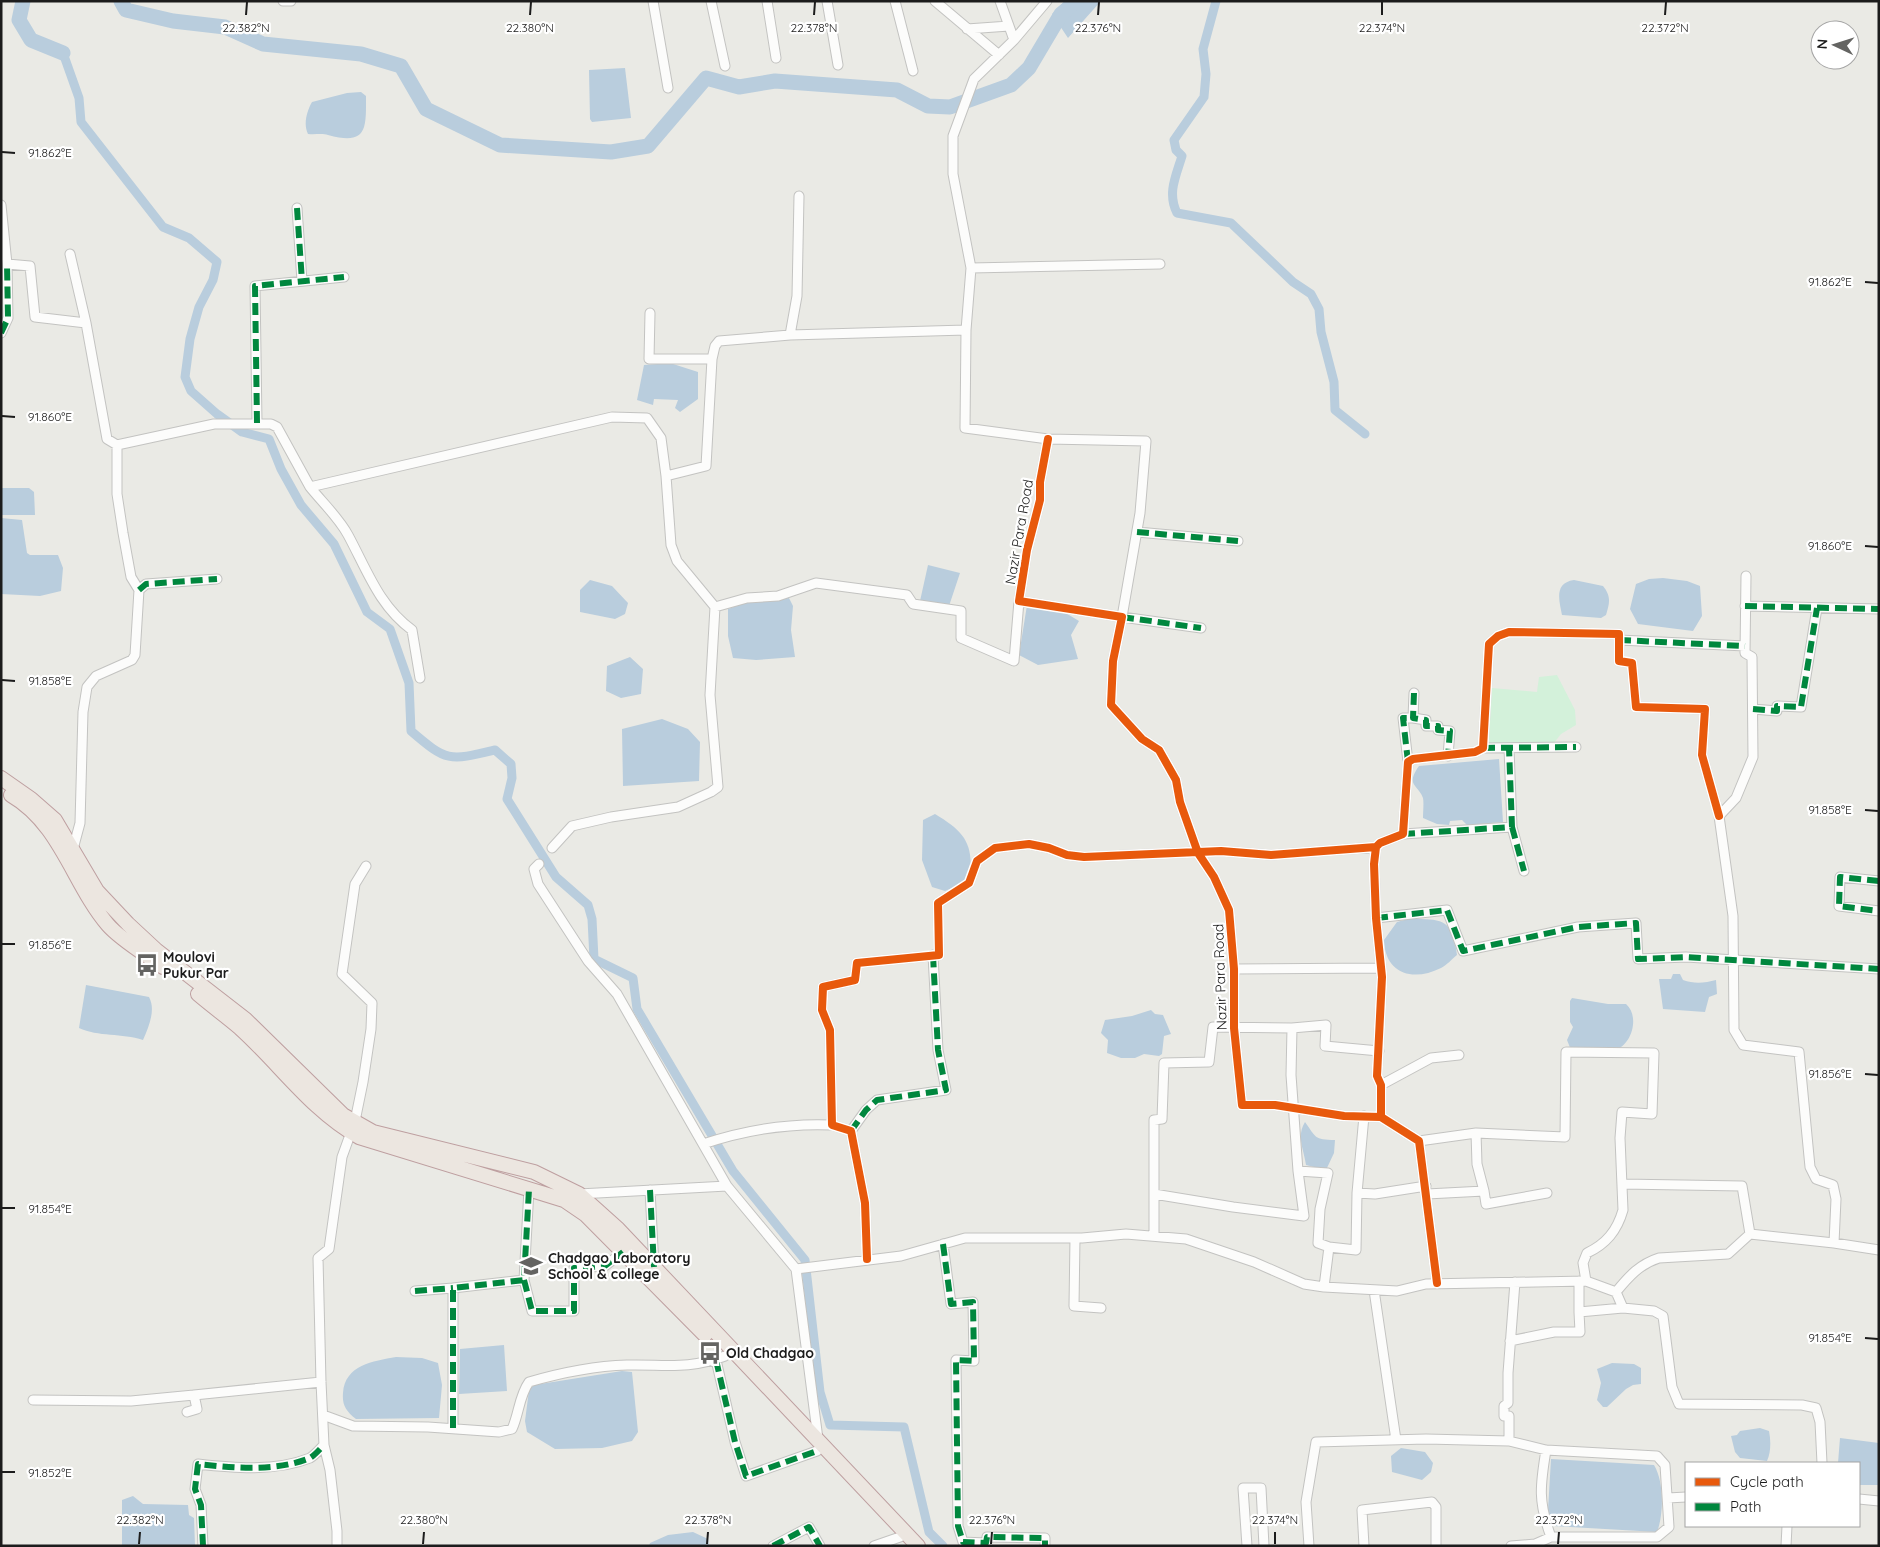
<svg xmlns="http://www.w3.org/2000/svg" width="1880" height="1547" font-family="Quicksand,sans-serif">
  <style>
    .park { fill: #d3f1da }
    .water { fill: #b9cddd }
    .lines { fill: none; stroke-linecap: round; stroke-linejoin: round }
    .canal { stroke: #b9cddd; stroke-width: 9 }
    .river { stroke: #b9cddd; stroke-width: 15 }
    .minor-casing { stroke: #c3c3c1; stroke-width: 11 }
    .trunk-casing { stroke: #be9fa0; stroke-width: 16 }
    .minor { stroke: #fcfcfb; stroke-width: 9 }
    .trunk { stroke: #ece6e0; stroke-width: 14 }
    .quiet { stroke: #00873e; stroke-width: 6; stroke-dasharray: 12 6; stroke-linecap: butt }
    .cycleway-casing { stroke: #fff; stroke-width: 11 }
    .cycleway { stroke: #e8590c; stroke-width: 8 }
    .ticks { fill: none; stroke: #1c1c1c; stroke-width: 2 }
    .labels { text-anchor: middle; stroke-width: 4.5; stroke-linejoin: round; paint-order: stroke }
    .street-label { font-size: 14px; fill: #1c1c1c; stroke: #fff }
    .poi-label { font-size: 14px; font-weight: bold; fill: #1c1c1c; stroke: #fff; text-anchor: start }
    .ticks-label { font-size: 12px; text-anchor: middle; fill: #1c1c1c; stroke: #fff; stroke-width: 4.5; stroke-linejoin: round; paint-order: stroke }
  </style>
  <rect width="100%" height="100%" fill="#eaeae5"/>
  <path class="park" d="M1557 675 1575 710 1576 725 1561 734 1553 744 1487 743 1492 688 1537 692 1539 677Z"/>
  <path class="water" d="M1065 1H1101L1068 38 1052 14Z
    M625 68 631 118 592 122 590 119 589 70Z
    M361 92 366 96C366 128 368 146 328 135 322 133 315 135 308 134 303 124 307 111 312 102L347 93Z
    M670 363 698 372V399L680 412 675 408 678 400 654 399 653 405 637 400 644 365Z
    M1 488H29L34 492 35 515H1Z
    M1 518 22 520 27 553 30 555H58L63 568 61 591 40 596 1 594Z
    M928 565 960 573 949 606 920 601Z
    M1663 578 1687 581 1700 586 1702 616 1693 631 1638 624 1630 609 1636 584 1649 579Z
    M590 580 612 586 628 603 625 614 615 619 580 612V590Z
    M1574 580 1603 586C1611 596 1610 602 1606 615L1601 618 1562 615C1559 600 1554 583 1574 580Z
    M789 598 793 606 791 630 795 657 756 660 733 658 728 636V609L745 603Z
    M1027 605 1064 612 1079 621 1071 635 1078 659 1038 665 1019 655Z
    M630 657 643 669 641 694 621 698 606 691 607 666Z
    M662 719 688 729 700 742 699 781 623 786 622 729Z
    M1499 759 1503 822 1467 825 1462 820 1450 821 1449 825 1437 824 1423 818C1423 812 1424 803 1423 798 1418 784 1405 786 1419 766Z
    M935 814C963 831 974 842 970 877L959 885 945 891 932 887 922 860 923 820Z
    M1408 919C1440 919 1453 917 1457 955 1452 959 1447 965 1441 968 1413 982 1385 974 1384 940L1397 922Z
    M1673 974H1680L1683 980C1694 984 1705 983 1716 980L1717 994 1709 997 1705 1012 1663 1009 1659 979H1671Z
    M86 985 149 997C156 1010 149 1026 143 1040 122 1033 98 1037 79 1028Z
    M1572 998 1608 1004H1626C1640 1016 1632 1045 1615 1050 1605 1053 1582 1050 1571 1050L1567 1040 1573 1027 1570 1022V1001Z
    M1151 1010 1155 1014 1163 1015 1171 1034 1164 1036 1162 1054 1159 1056 1144 1054 1135 1058H1121L1107 1053 1108 1040 1101 1033 1105 1020 1132 1016Z
    M1305 1122C1316 1137 1314 1140 1335 1140L1334 1153 1326 1170 1306 1165C1304 1150 1296 1136 1305 1122Z
    M504 1345 507 1391 459 1394 460 1349Z
    M396 1357 422 1358 438 1363 442 1385 439 1418 356 1419C346 1411 342 1405 343 1393 345 1365 373 1361 396 1357Z
    M1612 1363 1634 1364 1641 1368V1384L1633 1385 1626 1389 1607 1407H1603L1597 1400 1601 1383 1597 1369Z
    M622 1371 632 1372 638 1432 632 1441 602 1448 555 1449 527 1432 525 1421 529 1390 534 1385Z
    M1760 1428 1769 1431C1771 1441 1771 1452 1767 1461L1740 1458 1735 1452 1731 1436 1737 1435 1740 1431Z
    M1840 1438 1879 1443V1485H1859V1463H1838Z
    M1401 1448 1425 1452 1433 1463 1431 1472 1422 1480 1392 1472 1391 1456Z
    M1551 1459 1654 1465C1664 1481 1664 1514 1657 1532L1553 1526 1548 1510Z
    M133 1496 143 1504 188 1505 189 1515 194 1518 195 1546H122V1500Z
    M693 1532 708 1539 709 1546H649L650 1543 668 1535Z"/>
  <g class="lines">
    <path class="canal" d="M1216 1 1203 49 1206 74 1204 97 1174 140 1176 150 1182 156C1176 176 1167 193 1177 213L1231 223 1293 282 1311 294 1319 309 1321 332 1334 382 1335 410 1365 434
      M63 53 79 98 81 122 163 227 189 238 217 262 213 280 199 307 190 339 185 377 191 391 217 414 242 432 269 439 281 469 301 505 334 544 367 612 390 629 409 683 411 731C447 762 449 761 495 750L511 764 512 778 507 799 556 877 588 905 592 919 594 959 633 978 637 1009 733 1171 805 1260 820 1392 830 1425 904 1427 929 1532 943 1546"/>
    <path class="river" d="M23 1 19 20 31 40 63 53
      M121 1 126 10 173 21 225 27 263 44 361 54 401 66 426 109 500 145 611 152 648 146 706 78 739 87 775 81 897 90 928 106 950 107 1011 85 1029 68 1061 14 1077 1"/>
    <defs>
      <path id="minor" d="M283 1H291
        M653 1 668 88
        M711 1 725 66
        M767 1 776 58
        M827 1 838 65
        M895 1 913 71
        M935 1 999 55
        M1000 1 1014 40
        M1047 1 1014 40 974 79 953 136V174L971 268 966 330 965 428 1048 439 1146 441 1140 513 1122 617 1201 628
        M967 29 1009 26
        M1 205 7 264 30 266 35 317 86 323
        M297 208 302 281
        M70 254 86 323 107 439 117 445 214 424H271L277 427 310 487
        M971 268 1160 264
        M650 313 649 359H712
        M1 333 8 318 7 264
        M790 335 797 296 799 196
        M257 423 255 286 344 277
        M1048 439 1040 482V500L1027 550 1019 601 1122 617 1113 661 1111 705 1142 739 1159 750 1176 780 1180 802 1198 853 1214 877 1229 910 1234 969V1028L1242 1105H1275L1344 1116 1381 1117 1419 1141 1437 1283
        M1137 532 1238 541
        M1746 576 1745 653 1752 657 1753 757 1736 798 1719 816 1733 916 1734 1030 1743 1045 1799 1052 1810 1167 1816 1179 1833 1185 1836 1199 1834 1243 1879 1250
        M139 590 146 584 217 579
        M1745 606 1879 609
        M715 607 747 598 778 596 816 583 907 595 913 604 961 611V638L1014 661 1019 601
        M1619 640 1745 646
        M420 678 412 630C379 606 367 570 348 535 339 518 322 502 310 487L612 417 647 418 661 438 666 476
        M1414 693 1413 718 1426 720V726H1438V730L1450 731 1448 756
        M1753 709 1777 711V706L1801 707 1817 608
        M1483 748 1576 747
        M1408 762 1403 718H1413
        M1512 827 1524 871
        M1403 834 1512 827 1509 748
        M552 848 572 826 611 817 678 807 711 792 718 787 710 695 715 607 677 561 671 545 666 476 706 466 712 359 715 346 719 341 790 335 966 330
        M73 849 80 823 83 712 87 687 96 676 132 660 135 655 139 590 131 577 123 533 117 494V445
        M539 864 534 869 538 884 588 961 617 994 727 1186 796 1269 818 1439
        M1879 881 1840 877 1839 906 1879 911
        M1376 918 1447 910 1463 951 1578 927 1636 923 1638 959 1686 957 1879 969
        M1234 969 1380 968
        M1292 1028 1326 1025 1325 1046 1379 1051
        M1381 1085 1431 1058 1459 1055
        M1381 1117V1085L1377 1076 1382 977 1376 918 1374 864 1376 847 1380 843 1403 834 1408 762 1413 759 1475 752 1483 748 1489 644 1498 636 1509 632 1619 634V661L1632 663 1636 707 1705 709 1702 755 1719 816
        M851 1131 866 1110 877 1100 946 1090 938 1050 933 955
        M1476 1133 1477 1164 1484 1191
        M1419 1141 1476 1133 1565 1137 1566 1052 1654 1053 1652 1114 1622 1112 1620 1138 1623 1210C1617 1231 1606 1244 1587 1253L1583 1263 1586 1281
        M703 1144C745 1130 787 1123 832 1125
        M1622 1184 1742 1186 1750 1234
        M650 1190 654 1267
        M1357 1193 1364 1116
        M579 1194 727 1186
        M1154 1194V1120L1162 1119 1164 1063 1209 1062 1213 1027 1292 1028 1291 1075 1298 1171 1328 1173 1320 1209 1318 1243 1329 1247 1324 1287
        M1427 1194 1484 1191 1486 1204 1547 1193
        M1154 1235V1194L1233 1207 1304 1216 1298 1171
        M1075 1238 1074 1306 1101 1308
        M943 1244 951 1304 973 1302 974 1361 956 1360 958 1526 963 1542 986 1543 987 1537 1045 1538V1546
        M1329 1247 1356 1250 1357 1193 1375 1194 1426 1186
        M867 1259 865 1203 851 1131 832 1125 830 1030 822 1010 823 987 855 980 857 963 939 955 938 903 969 883 977 861 995 848 1029 844 1049 848 1067 855 1084 857 1221 851 1271 855 1376 847
        M796 1269 901 1256 965 1238H1082L1126 1234 1186 1239 1254 1262 1304 1284 1324 1287 1397 1291 1426 1284 1586 1281 1616 1292C1629 1276 1640 1264 1659 1258L1728 1254 1750 1234 1834 1243
        M524 1280 532 1311H574V1268L605 1266 623 1252
        M1579 1281V1312L1623 1308
        M1374 1290 1396 1440
        M415 1291 453 1288
        M1616 1292 1623 1308 1654 1311 1663 1316 1672 1387 1679 1404 1802 1405 1816 1408 1820 1422 1822 1463
        M1510 1341 1554 1332H1580L1579 1312
        M716 1360 735 1442 746 1476 817 1451
        M33 1400 131 1401 194 1395
        M187 1412 197 1409 194 1395 321 1382
        M323 1415 353 1426 428 1427 499 1432 512 1429C519 1414 519 1396 529 1382 560 1373 595 1366 627 1365 664 1364 688 1370 725 1356
        M453 1428V1288L524 1280 529 1189
        M1509 1441V1416H1504V1406L1508 1403V1373L1515 1282
        M1546 1450C1540 1486 1538 1502 1551 1537
        M1668 1498 1686 1497
        M1859 1499 1879 1501
        M203 1546 201 1505 195 1489 198 1464C234 1468 275 1472 310 1458 315 1455 320 1449 324 1445
        M337 1546V1531L330 1470 324 1445 321 1382 318 1258 329 1249 342 1157 355 1121 363 1082 371 1029 372 1003 342 974 355 884 366 866
        M773 1546 809 1527 820 1546
        M874 1546 900 1537
        M1247 1546 1243 1488H1261L1264 1546
        M1309 1546 1306 1502 1316 1442 1426 1439 1509 1441 1546 1450 1657 1456 1665 1465 1669 1527 1657 1537H1551L1535 1544 1511 1546
        M1364 1546 1362 1510 1432 1502 1436 1507V1546
        M1786 1546 1787 1526"/>
      <path id="trunk" d="M1 778 31 799 55 820 97 891 128 924 156 950 245 1019 343 1115 373 1132 534 1172 579 1194 618 1229 918 1546
        M11 795C61 824 73 884 108 925 121 940 147 955 163 967
        M198 994C212 1006 226 1016 240 1028 280 1064 311 1110 359 1137L564 1200 586 1215 705 1335"/>
    </defs>
    <use href="#minor" class="minor-casing"/>
    <use href="#trunk" class="trunk-casing"/>
    <use href="#minor" class="minor"/>
    <use href="#trunk" class="trunk"/>
    <path class="quiet" d="M297 208 302 281
      M1 333 8 318 7 264
      M257 423 255 286 344 277
      M1137 532 1238 541
      M139 590 146 584 217 579
      M1745 606 1879 609
      M1122 617 1201 628
      M1619 640 1745 646
      M1414 693 1413 718 1426 720V726H1438V730L1450 731 1448 756
      M1753 709 1777 711V706L1801 707 1817 608
      M1483 748 1576 747
      M1408 762 1403 718H1413
      M1512 827 1524 871
      M1403 834 1512 827 1509 748
      M1879 881 1840 877 1839 906 1879 911
      M1376 918 1447 910 1463 951 1578 927 1636 923 1638 959 1686 957 1879 969
      M851 1131 866 1110 877 1100 946 1090 938 1050 933 955
      M650 1190 654 1267
      M943 1244 951 1304 973 1302 974 1361 956 1360 958 1526 963 1542 986 1543 987 1537 1045 1538V1546
      M524 1280 532 1311H574V1268L605 1266 623 1252
      M415 1291 453 1288
      M716 1360 735 1442 746 1476 817 1451
      M453 1428V1288L524 1280 529 1189
      M203 1546 201 1505 195 1489 198 1464C234 1468 275 1472 310 1458 315 1455 320 1449 324 1445
      M773 1546 809 1527 820 1546"/>
    <defs>
      <path id="cycleway" d="M1048 439 1040 482V500L1027 550 1019 601 1122 617 1113 661 1111 705 1142 739 1159 750 1176 780 1180 802 1198 853 1214 877 1229 910 1234 969V1028L1242 1105H1275L1344 1116 1381 1117 1419 1141 1437 1283
        M1381 1117V1085L1377 1076 1382 977 1376 918 1374 864 1376 847 1380 843 1403 834 1408 762 1413 759 1475 752 1483 748 1489 644 1498 636 1509 632 1619 634V661L1632 663 1636 707 1705 709 1702 755 1719 816
        M867 1259 865 1203 851 1131 832 1125 830 1030 822 1010 823 987 855 980 857 963 939 955 938 903 969 883 977 861 995 848 1029 844 1049 848 1067 855 1084 857 1221 851 1271 855 1376 847"/>
    </defs>
    <use href="#cycleway" class="cycleway-casing"/>
    <use href="#cycleway" class="cycleway"/>
  </g>
  <path class="ticks" d="M246 15 247 2M530 15 531 2M814 15 815 2M1098 15 1099 2M1382 15V2M1665 15 1666 2M2 152 15 153M1865 282 1878 283M2 416 15 417M1865 546 1878 547M2 680 15 681M1865 810 1878 811M2 944H15M1865 1074 1878 1075M2 1208H15M1865 1338 1878 1339M2 1472H15M139 1544 140 1532M423 1544 424 1532M707 1544 708 1532M991 1544 992 1532M1275 1544V1532M1558 1544 1559 1532"/>
  <defs>
    <symbol id="bus-bare" viewBox="-9 -9 18 18"><path d="M-5-6H5V4H4V6H2V4H-2V6H-4V4H-5ZM-3.5-4V0h7V-4ZM-3.5 1.2v1.5H-2V1.2ZM2 1.2v1.5H3.5V1.2Z" fill="#646462" stroke="#fff" stroke-width="2.5" paint-order="stroke"/></symbol>
    <symbol id="university-bare" viewBox="-9 -9 18 18"><path d="M0-5L7-2L0 1L-7-2ZM-4 1L0 2.5L4 1V4Q0 6-4 4Z" fill="#646462" stroke="#fff" stroke-width="2.5" paint-order="stroke"/></symbol>
  </defs>
  <g fill-rule="evenodd">
    <use href="#bus-bare" x="131" y="949" width="32" height="32"/>
    <use href="#university-bare" x="515" y="1250" width="32" height="32"/>
    <use href="#bus-bare" x="694" y="1337" width="32" height="32"/>
  </g>
  <g class="labels">
    <g class="street-label">
      <text transform="translate(1019 532) rotate(-80)" y="5">Nazir Para Road</text>
      <text transform="translate(1220 977) rotate(-92)" y="5">Nazir Para Road</text>
    </g>
    <g class="poi-label">
      <text x="163" y="962">Moulovi<tspan x="163" dy="16">Pukur Par</tspan></text>
      <text x="548" y="1263">Chadgao Laboratory<tspan x="548" dy="16">School &amp; college</tspan></text>
      <text x="726" y="1358">Old Chadgao</text>
    </g>
  </g>
  <g class="ticks-label">
    <text x="246" y="32">22.382°N</text>
    <text x="530" y="32">22.380°N</text>
    <text x="814" y="32">22.378°N</text>
    <text x="1098" y="32">22.376°N</text>
    <text x="1382" y="32">22.374°N</text>
    <text x="1665" y="32">22.372°N</text>
    <text x="50" y="157">91.862°E</text>
    <text x="1830" y="286">91.862°E</text>
    <text x="50" y="421">91.860°E</text>
    <text x="1830" y="550">91.860°E</text>
    <text x="50" y="685">91.858°E</text>
    <text x="1830" y="814">91.858°E</text>
    <text x="50" y="949">91.856°E</text>
    <text x="1830" y="1078">91.856°E</text>
    <text x="50" y="1213">91.854°E</text>
    <text x="1830" y="1342">91.854°E</text>
    <text x="50" y="1477">91.852°E</text>
    <text x="140" y="1524">22.382°N</text>
    <text x="424" y="1524">22.380°N</text>
    <text x="708" y="1524">22.378°N</text>
    <text x="992" y="1524">22.376°N</text>
    <text x="1275" y="1524">22.374°N</text>
    <text x="1559" y="1524">22.372°N</text>
  </g>
  <rect width="1880" height="1547" fill="none" stroke="#1c1c1c" stroke-width="5"/>
  <rect x="1685" y="1462" width="175" height="65" fill="#ffffff" stroke="#a4a4a4"/>
  <rect x="1695" y="1478" width="25" height="8" fill="#e8590c" stroke="#a4a4a4"/>
  <text x="1730" y="1487" font-size="15" fill="#1c1c1c">Cycle path</text>
  <rect x="1695" y="1503" width="25" height="8" fill="#00873e" stroke="#a4a4a4"/>
  <text x="1730" y="1512" font-size="15" fill="#1c1c1c">Path</text>
  <g transform="translate(1835 45) rotate(274)"><circle r="24" fill="#ffffff" stroke="#a4a4a4"/>
  <path d="M0-4L9 19L0 12L-9 19Z" fill="#646462"/>
  <text y="-8" font-size="14" font-weight="bold" text-anchor="middle" fill="#1c1c1c">N</text>
  </g>
</svg>
